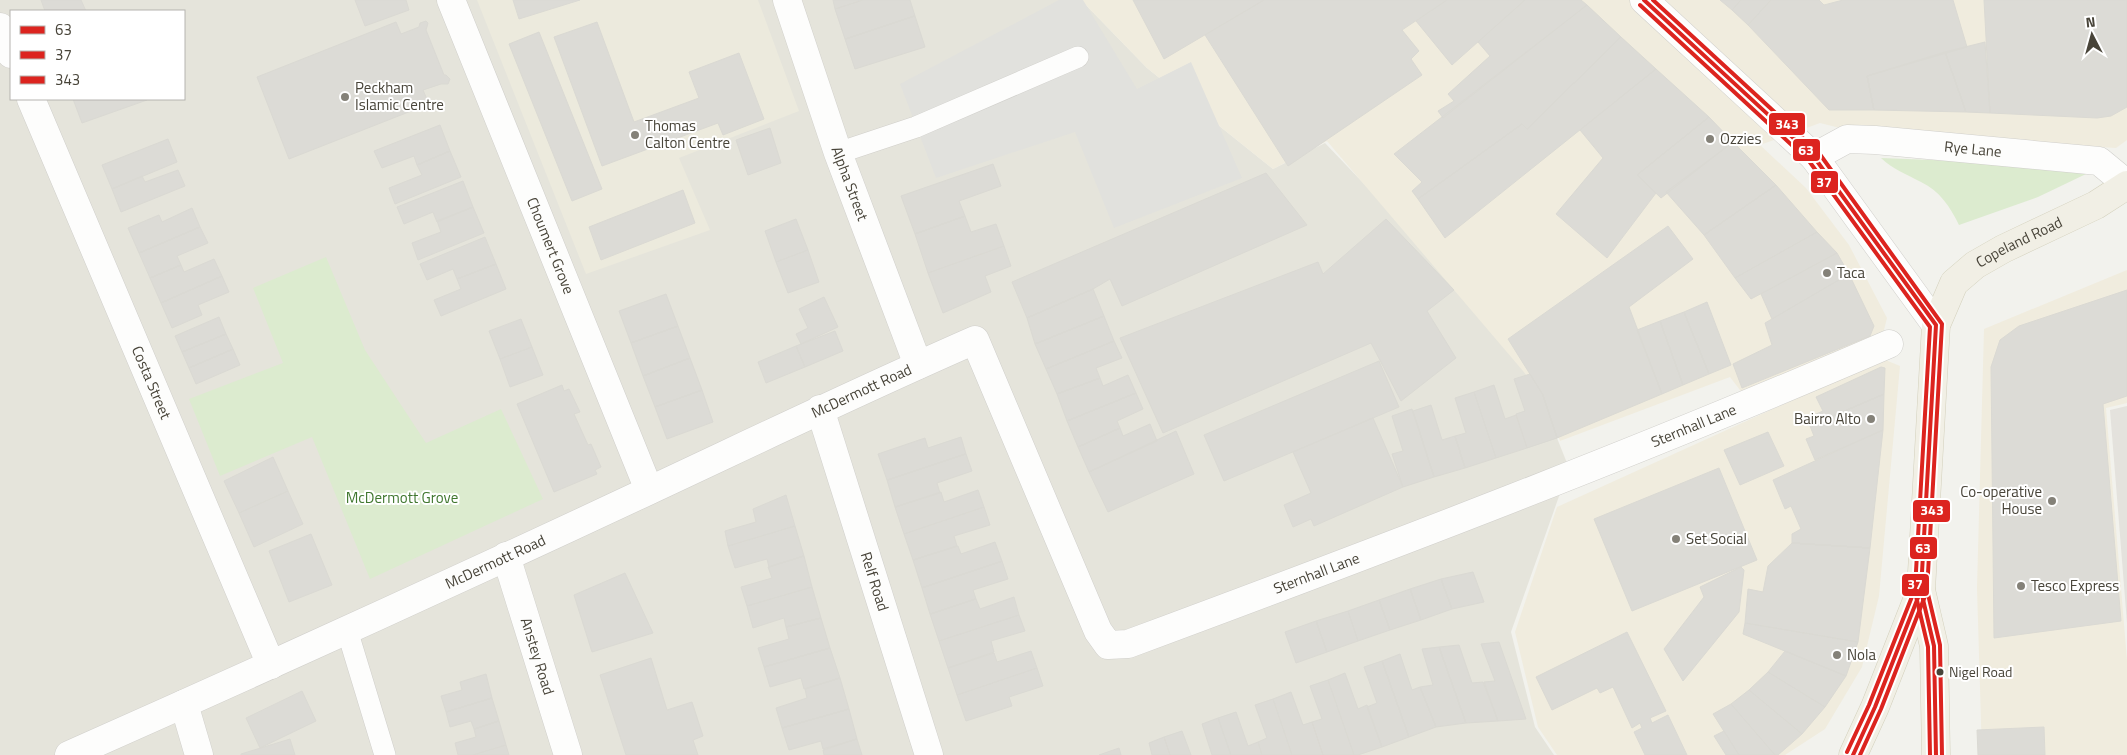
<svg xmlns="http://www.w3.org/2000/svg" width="2127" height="755" font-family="'Titillium Web',sans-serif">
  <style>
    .residential { fill: #e5e4db; fill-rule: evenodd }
    .commercial { fill: #f0ecde }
    .industrial { fill: #e4e2dd }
    .education { fill: #eceadd }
    .green { fill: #dcebcf }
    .parking { fill: #e1e1dd }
    .building { fill: #dcdbd6; stroke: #dad9d3 }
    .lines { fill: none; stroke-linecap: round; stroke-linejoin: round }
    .lane-casing { stroke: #d0cfcb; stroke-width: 22 }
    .street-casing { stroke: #d0cfcb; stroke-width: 29 }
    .primary-casing { stroke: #d3d0bc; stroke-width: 29 }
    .lane { stroke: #fdfdfc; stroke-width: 21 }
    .street { stroke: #fdfdfc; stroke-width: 28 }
    .primary { stroke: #f1efe5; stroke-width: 28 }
    .bus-1-casing { stroke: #fff; stroke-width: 8 }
    .bus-2-casing { stroke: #fff; stroke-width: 8 }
    .bus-3-casing { stroke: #fff; stroke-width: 8 }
    .bus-1 { stroke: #dc241f; stroke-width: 4 }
    .bus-2 { stroke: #dc241f; stroke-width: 4 }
    .bus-3 { stroke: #dc241f; stroke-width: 4 }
    .poi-dot { fill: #848178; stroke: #fff; stroke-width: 2 }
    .bus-dot { fill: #484439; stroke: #fff; stroke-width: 2 }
    .labels { text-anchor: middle; stroke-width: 4; stroke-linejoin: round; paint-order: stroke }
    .bus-label { font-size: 14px; fill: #484439; stroke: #fff; text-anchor: start }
    .poi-label { font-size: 15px; fill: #484439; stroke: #fff; text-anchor: start }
    .street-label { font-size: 15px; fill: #484439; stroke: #fff }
    .park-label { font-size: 15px; fill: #40772f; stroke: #fff }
    .line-badge { stroke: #fff; stroke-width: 2 }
    .badge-label { font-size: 14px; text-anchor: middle; font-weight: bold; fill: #fff }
  </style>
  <rect width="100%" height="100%" fill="#f2f2ed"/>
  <path class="residential" d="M0 0H1081L1147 68 1273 169 1325 143 1475 300 1539 393 1569 468 1511 632 1535 727 1554 755H0ZM11 11H184V99H11Z"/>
  <path class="commercial" d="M1081 0H2077L2127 59V140L2116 148 1856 132 1820 123 1760 145 1806 188 1849 245 1887 318 1883 334 1743 394 1730 377 1560 441 1541 392 1327 141 1273 169 1147 68Z
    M2127 270V403L2106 408 2127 660V755H1982L1977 588 1984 329Z
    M1883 359 1900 366 1879 596 1862 667 1825 729 1785 755H1557L1538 727 1515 632 1557 507Z"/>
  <path class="industrial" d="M2127 406V623L2110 410Z"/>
  <path class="education" d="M477 0H758L799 111 679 158 710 230 586 274Z"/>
  <path class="green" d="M1881 158 2081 166 2086 174 2038 197 1959 225C1950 207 1940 191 1921 182 1906 174 1894 170 1881 158Z
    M326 257 365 350 426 443 501 409 543 499 370 579 312 437 220 476 189 399 283 363 253 288Z"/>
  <path class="parking" d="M1059 0H1083L1137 89 1191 62 1242 178 1114 228 1075 132 936 178 900 84Z"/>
  <path class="building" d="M41 0H81L86 11H45Z
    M355 0H406L409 10 365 26Z
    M513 0H580L519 19Z
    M833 0H863L835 9Z
    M863 0H910L915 16 845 39 835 9Z
    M1133 0H1264L1164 59Z
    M1264 0H1447L1402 30 1419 51 1411 59 1422 75 1288 166 1205 35Z
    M1447 0H1525L1452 65 1416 21Z
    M1525 0H1581L1587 5 1443 118 1438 111 1454 101 1448 94 1490 56 1478 42Z
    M1720 0H1741L1732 10Z
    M1741 0H1771L1748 25 1732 10Z
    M1771 0H1819L1824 5 1843 0H1953L1967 47 1867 76 1874 110H1829L1748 25Z
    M1984 0H2127V107L2111 116 2097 118 1990 113Z
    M1587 5 1621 37 1527 129 1522 124 1418 199 1412 191 1422 182 1394 154Z
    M915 16 925 47 855 69 845 39Z
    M426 21 428 23 426 30 444 75H446L450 79 448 84H441L423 90 429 104 289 159 257 77 396 22 401 34 419 27 420 23Z
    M597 22 634 122 699 98 689 72 739 53 764 119 723 135 718 123 602 166 554 37Z
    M539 32 602 189 572 201 509 44Z
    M1621 37 1656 69 1445 238 1418 199 1522 124 1527 129Z
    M1985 42 1990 113 1966 112 1945 52Z
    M1945 52 1966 112 1874 110 1867 76Z
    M1656 69 1709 117 1637 175 1656 193 1607 258 1556 214 1603 158 1580 130Z
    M73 99H146L147 100 82 123Z
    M1709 117 1733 142 1661 198 1637 175Z
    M440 125 450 151 417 165 414 156 382 168 374 151Z
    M770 128 781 163 748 175 736 140Z
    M168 139 177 162 112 189 102 165Z
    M1733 142 1776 185 1704 235 1666 192Z
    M450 151 461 177 395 204 389 188 422 175 417 165Z
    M993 164 1001 186 959 201 965 216 915 234 901 196Z
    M178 170 185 186 121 212 112 189 142 176 145 182Z
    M1266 173 1307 225 1122 306 1110 279 1093 289 1027 318 1012 282Z
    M463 181 473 207 437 222 433 212 404 224 397 207Z
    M1776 185 1817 232 1735 278 1704 235Z
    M683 190 695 223 601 260 589 227Z
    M473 207 484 233 418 260 412 243 441 232 437 221Z
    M192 208 200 227 139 253 128 228 159 215 162 222Z
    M965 216 971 232 996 224 1004 246 928 273 915 234Z
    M796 219 808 250 776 262 765 231Z
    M1386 219 1454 290 1427 311 1456 358 1401 401 1371 343 1163 433 1120 338 1318 262 1323 274Z
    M1668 226 1693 259 1629 307 1662 394 1557 438 1543 395 1508 339Z
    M200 227 208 243 177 256 181 265 150 278 139 253Z
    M1817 232 1837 253 1751 299 1735 278Z
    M485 237 496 264 457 279 453 269 427 280 420 264Z
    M1004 246 1011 266 985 276 991 292 943 313 928 273Z
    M808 250 819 282 788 293 776 262Z
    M1837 253 1849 274 1772 319 1761 294Z
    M214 259 222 276 161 303 150 278 181 265 184 272Z
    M496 264 506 289 441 316 434 300 461 289 457 279Z
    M1849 274 1874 326 1870 336 1742 388 1733 364 1772 345 1765 323Z
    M222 276 229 292 198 305 202 315 172 328 161 303Z
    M1093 289 1104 316 1035 344 1027 318Z
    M2127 290V396L2103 404 2121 621 1994 638 1991 367 2000 340 2019 326Z
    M666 294 678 326 631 343 619 311Z
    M824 297 838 327 801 344 796 334 808 328 799 309Z
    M1707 302 1731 365 1709 374 1684 312Z
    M1684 312 1709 374 1683 385 1660 321Z
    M1104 316 1114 341 1046 369 1035 344Z
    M219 317 226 334 182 352 175 336Z
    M521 319 532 347 500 359 489 331Z
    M1660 321 1683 385 1662 394 1637 330Z
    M678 326 690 358 643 376 631 343Z
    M835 331 843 351 805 367 796 346Z
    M226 334 233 349 189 368 182 352Z
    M1114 341 1122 358 1096 368 1100 378 1057 394 1046 369Z
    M796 346 805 367 766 383 758 362Z
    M532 347 543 375 510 387 500 359Z
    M233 349 240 365 196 384 189 368Z
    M690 358 702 390 655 407 643 376Z
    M1379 361 1399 407 1224 481 1204 435Z
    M1881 367 1885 368 1884 394 1810 426 1807 418 1823 411 1816 397Z
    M1530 374 1543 395 1557 438 1527 448 1516 414 1525 411 1514 379Z
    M1128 375 1136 393 1067 421 1057 394 1100 378 1103 386Z
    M562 385 564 391 569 389 580 412 574 414 588 445 591 444 601 467 595 470 597 474 554 492 517 404Z
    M1494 385 1505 419 1516 415 1527 448 1496 458 1474 392Z
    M702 390 713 422 667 439 655 407Z
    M1474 392 1496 458 1465 468 1455 436 1466 433 1455 398Z
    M1136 393 1143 409 1117 421 1120 428 1078 447 1067 421Z
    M1884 394 1883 430 1815 460 1806 439 1814 436 1810 426Z
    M1431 405 1442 440 1455 436 1465 468 1434 477 1413 411Z
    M1412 409 1434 477 1403 487 1392 454 1403 451 1392 416Z
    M1373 418 1403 487 1314 526 1311 519 1293 527 1284 505 1311 493 1293 452Z
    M1150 424 1157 441 1089 472 1078 447 1120 428 1123 436Z
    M1883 430 1870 548 1792 543V534L1801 529 1791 506 1785 509 1773 480Z
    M1176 431 1194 474 1108 512 1089 472Z
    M1768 432 1784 466 1740 485 1724 450Z
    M961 437 966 454 887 480 878 454 925 438 928 448Z
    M966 454 972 471 937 483 940 493 895 507 887 480Z
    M273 457 288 491 239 513 224 481Z
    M1719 468 1757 560 1632 611 1594 519Z
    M978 490 984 507 904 534 895 507 941 492 944 502Z
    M288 491 303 524 254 547 239 513Z
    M786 495 795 526 728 546 725 531 756 522 753 509Z
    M984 507 990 525 954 536 957 546 913 560 904 534Z
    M795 526 804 556 769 567 767 559 735 568 728 546Z
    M311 534 332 585 289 602 269 551Z
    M995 542 1002 561 922 588 913 560 958 546 961 554Z
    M1792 543 1870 548 1858 642 1745 623 1748 589 1763 592 1768 566Z
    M804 556 812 587 747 606 741 587 772 578 768 567Z
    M1002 561 1008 579 973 590 976 599 930 614 922 588Z
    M1741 567 1744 570 1739 612 1683 681 1664 649 1704 597 1700 587Z
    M1473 572 1484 602 1452 609 1441 579Z
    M625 573 653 633 592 652 574 595Z
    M1441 579 1452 609 1421 620 1410 589Z
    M812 587 821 618 786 627 784 618 753 628 747 606Z
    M1410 589 1421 620 1390 630 1379 600Z
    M1014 597 1019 615 939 641 930 614 976 599 980 609Z
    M1379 600 1390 630 1358 641 1348 611Z
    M1348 611 1358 641 1327 652 1316 621Z
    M1019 615 1025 631 991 641 994 652 948 668 939 641Z
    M821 618 830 648 764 667 758 648 789 639 786 627Z
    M1316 621 1327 652 1296 663 1285 632Z
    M1745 623 1858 642 1846 676 1743 634Z
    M1627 632 1666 711 1650 718 1652 723 1668 715 1687 755H1645L1634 732 1642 728 1640 723 1632 728 1613 687 1600 693 1597 688 1552 710 1536 677Z
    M1499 642 1526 719 1498 721 1484 682 1495 681 1481 644Z
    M1459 645 1472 683 1483 682 1498 721 1466 723 1439 647Z
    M1439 647 1466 723 1436 727 1420 687 1433 685 1422 649Z
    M830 648 840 678 804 689 801 678 770 687 764 667Z
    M1031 651 1037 668 957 695 948 668 994 653 997 662Z
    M1785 651 1846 676 1825 707 1768 672Z
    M1400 654 1412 690 1420 687 1436 727 1409 737 1382 661Z
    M651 658 667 710 692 702 703 736 693 740 698 755H626L600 675Z
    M1382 661 1409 737 1382 747 1367 707 1377 703 1364 667Z
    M1037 668 1043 686 1009 697 1012 706 966 721 957 695Z
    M1768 672 1825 707 1802 734 1749 690Z
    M1345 673 1358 709 1367 705 1382 747 1358 755H1354L1328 680Z
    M486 674 492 698 446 712 441 696 462 690 460 682Z
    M840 678 849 709 782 728 776 708 807 698 805 689Z
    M1328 680 1354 755H1323L1312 722 1322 719 1310 686Z
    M1749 690 1802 734 1778 755H1775L1731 704Z
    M302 691 316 721 260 748 246 718Z
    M1291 692 1303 725 1312 722 1323 755H1292L1273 699Z
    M492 698 499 721 474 729 471 721 450 727 446 712Z
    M1273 699 1292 755H1262L1258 742 1267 738 1255 705Z
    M1731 704 1775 755H1739L1713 714Z
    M849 709 857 739 823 749 821 741 789 750 782 728Z
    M1236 712 1248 746 1258 742 1262 755H1231L1218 718Z
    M1218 718 1231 755H1212L1202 724Z
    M499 721 506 745 473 755H458L455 743 476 737 474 729Z
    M2044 727 2045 755H1978L1977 730Z
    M1182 731 1191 755H1170L1164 737Z
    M1724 731 1739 755H1726L1714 736Z
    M1164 737 1170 755H1152L1149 743Z
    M290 739 295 755H241V754Z
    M857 739 862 755H824L823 750Z
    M506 745 509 755H473Z
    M1119 748 1121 755H1099Z"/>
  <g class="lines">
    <defs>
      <path id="lane" d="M838 153 916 127 1078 57
        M347 630 385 755"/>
      <g id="street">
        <path id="s1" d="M451 0 649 490"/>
        <path id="s2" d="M787 0 838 153 918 365"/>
        <path d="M1644 0 1814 157 1936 325"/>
        <path d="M0 27 11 54"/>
        <path id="s3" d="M31 99 271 665"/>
        <path id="s4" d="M1814 157 1847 139 1875 140 2099 161 2127 184"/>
        <path id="s5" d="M820 409 929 755"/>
        <path id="s6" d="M506 556 568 755"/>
        <path d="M184 704 199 755"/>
        <path id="s7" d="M69 755C263 669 456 581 648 491 757 440 865 388 975 340L1098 631 1108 645 1128 644C1384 549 1639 452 1889 344"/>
      </g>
      <g id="primary">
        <path d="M1853 755 1875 707 1921 590"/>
        <path id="s8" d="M1936 755 1934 646 1921 590 1936 325 1954 283 1975 265 2003 249 2096 205 2127 185"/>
      </g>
    </defs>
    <use href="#lane" class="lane-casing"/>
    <use href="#street" class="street-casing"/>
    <use href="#primary" class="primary-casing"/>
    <use href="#lane" class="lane"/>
    <use href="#street" class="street"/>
    <use href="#primary" class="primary"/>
    <defs>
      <path id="bus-1" d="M1644 0 1814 157 1936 325 1921 590 1875 707 1853 755
        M1921 591 1934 646 1936 755"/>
      <path id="bus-2" d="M1640 5 1809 161 1930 327 1915 589 1869 705 1847 752
        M1915 592 1928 647 1930 755"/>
      <path id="bus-3" d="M1653 0 1819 153 1942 324 1927 591 1881 709 1860 755
        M1927 590 1940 645 1942 755"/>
    </defs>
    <use href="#bus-1" class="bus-1-casing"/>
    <use href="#bus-2" class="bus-2-casing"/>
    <use href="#bus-3" class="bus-3-casing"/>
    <use href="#bus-1" class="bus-1"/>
    <use href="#bus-2" class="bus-2"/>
    <use href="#bus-3" class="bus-3"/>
  </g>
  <g class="poi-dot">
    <circle cx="345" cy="97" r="5"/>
    <circle cx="635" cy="135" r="5"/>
    <circle cx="1710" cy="139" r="5"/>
    <circle cx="1827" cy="273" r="5"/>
    <circle cx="1871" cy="419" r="5"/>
    <circle cx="2052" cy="501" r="5"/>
    <circle cx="1676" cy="539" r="5"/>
    <circle cx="2021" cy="586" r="5"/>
    <circle cx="1837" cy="655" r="5"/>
  </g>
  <circle class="bus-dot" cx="1940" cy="672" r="4.5"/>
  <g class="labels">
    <g class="bus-label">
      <text x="1949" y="677">Nigel Road</text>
    </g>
    <g class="poi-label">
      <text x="355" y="93">Peckham<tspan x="355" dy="17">Islamic Centre</tspan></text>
      <text x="645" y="131">Thomas<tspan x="645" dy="17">Calton Centre</tspan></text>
      <text x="1720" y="144">Ozzies</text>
      <text x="1837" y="278">Taca</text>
      <text x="1861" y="424" text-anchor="end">Bairro Alto</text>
      <text x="2042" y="497" text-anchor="end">Co-operative<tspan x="2042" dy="17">House</tspan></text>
      <text x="1686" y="544">Set Social</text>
      <text x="2031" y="591">Tesco Express</text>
      <text x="1847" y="660">Nola</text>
    </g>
    <g class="street-label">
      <text dy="5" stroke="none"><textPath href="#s4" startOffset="164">Rye Lane</textPath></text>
      <text dy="5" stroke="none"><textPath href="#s2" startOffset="194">Alpha Street</textPath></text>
      <text dy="5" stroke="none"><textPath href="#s8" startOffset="555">Copeland Road</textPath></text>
      <text dy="5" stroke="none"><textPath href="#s1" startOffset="265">Choumert Grove</textPath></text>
      <text dy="5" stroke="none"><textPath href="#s3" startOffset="308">Costa Street</textPath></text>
      <text dy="5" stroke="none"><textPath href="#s7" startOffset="872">McDermott Road</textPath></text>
      <text dy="5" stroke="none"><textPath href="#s7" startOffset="1956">Sternhall Lane</textPath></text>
      <text dy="5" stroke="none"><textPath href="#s7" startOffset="468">McDermott Road</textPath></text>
      <text dy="5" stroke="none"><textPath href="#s7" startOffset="1551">Sternhall Lane</textPath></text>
      <text dy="5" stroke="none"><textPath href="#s5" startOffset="181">Relf Road</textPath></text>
      <text dy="5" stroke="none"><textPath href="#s6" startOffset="105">Anstey Road</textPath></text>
    </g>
    <g class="park-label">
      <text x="402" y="503">McDermott Grove</text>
    </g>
  </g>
  <g class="line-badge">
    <rect x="1768" y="112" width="38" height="24" rx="5" fill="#dc241f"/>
    <rect x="1792" y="138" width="29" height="24" rx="5" fill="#dc241f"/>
    <rect x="1810" y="170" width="29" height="24" rx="5" fill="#dc241f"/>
    <rect x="1912" y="499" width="39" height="24" rx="5" fill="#dc241f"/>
    <rect x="1909" y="536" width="29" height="24" rx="5" fill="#dc241f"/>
    <rect x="1901" y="573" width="29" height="24" rx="5" fill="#dc241f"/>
  </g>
  <g class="badge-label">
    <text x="1787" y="129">343</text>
    <text x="1806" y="155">63</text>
    <text x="1824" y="187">37</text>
    <text x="1932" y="515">343</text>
    <text x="1923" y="553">63</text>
    <text x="1915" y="589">37</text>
  </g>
  <rect x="10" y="10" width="175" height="90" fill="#ffffff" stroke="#b6b4b0"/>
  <rect x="20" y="26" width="25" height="8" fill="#dc241f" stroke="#b6b4b0"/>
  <text x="55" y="35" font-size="15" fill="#484439">63</text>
  <rect x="20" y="51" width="25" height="8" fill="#dc241f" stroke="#b6b4b0"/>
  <text x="55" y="60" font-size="15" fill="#484439">37</text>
  <rect x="20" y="76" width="25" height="8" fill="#dc241f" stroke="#b6b4b0"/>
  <text x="55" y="85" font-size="15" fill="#484439">343</text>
  <g transform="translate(2092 35) rotate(354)" stroke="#ffffff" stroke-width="4" paint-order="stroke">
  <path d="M0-4L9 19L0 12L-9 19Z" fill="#484439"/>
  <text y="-8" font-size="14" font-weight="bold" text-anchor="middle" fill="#484439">N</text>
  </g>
</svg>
